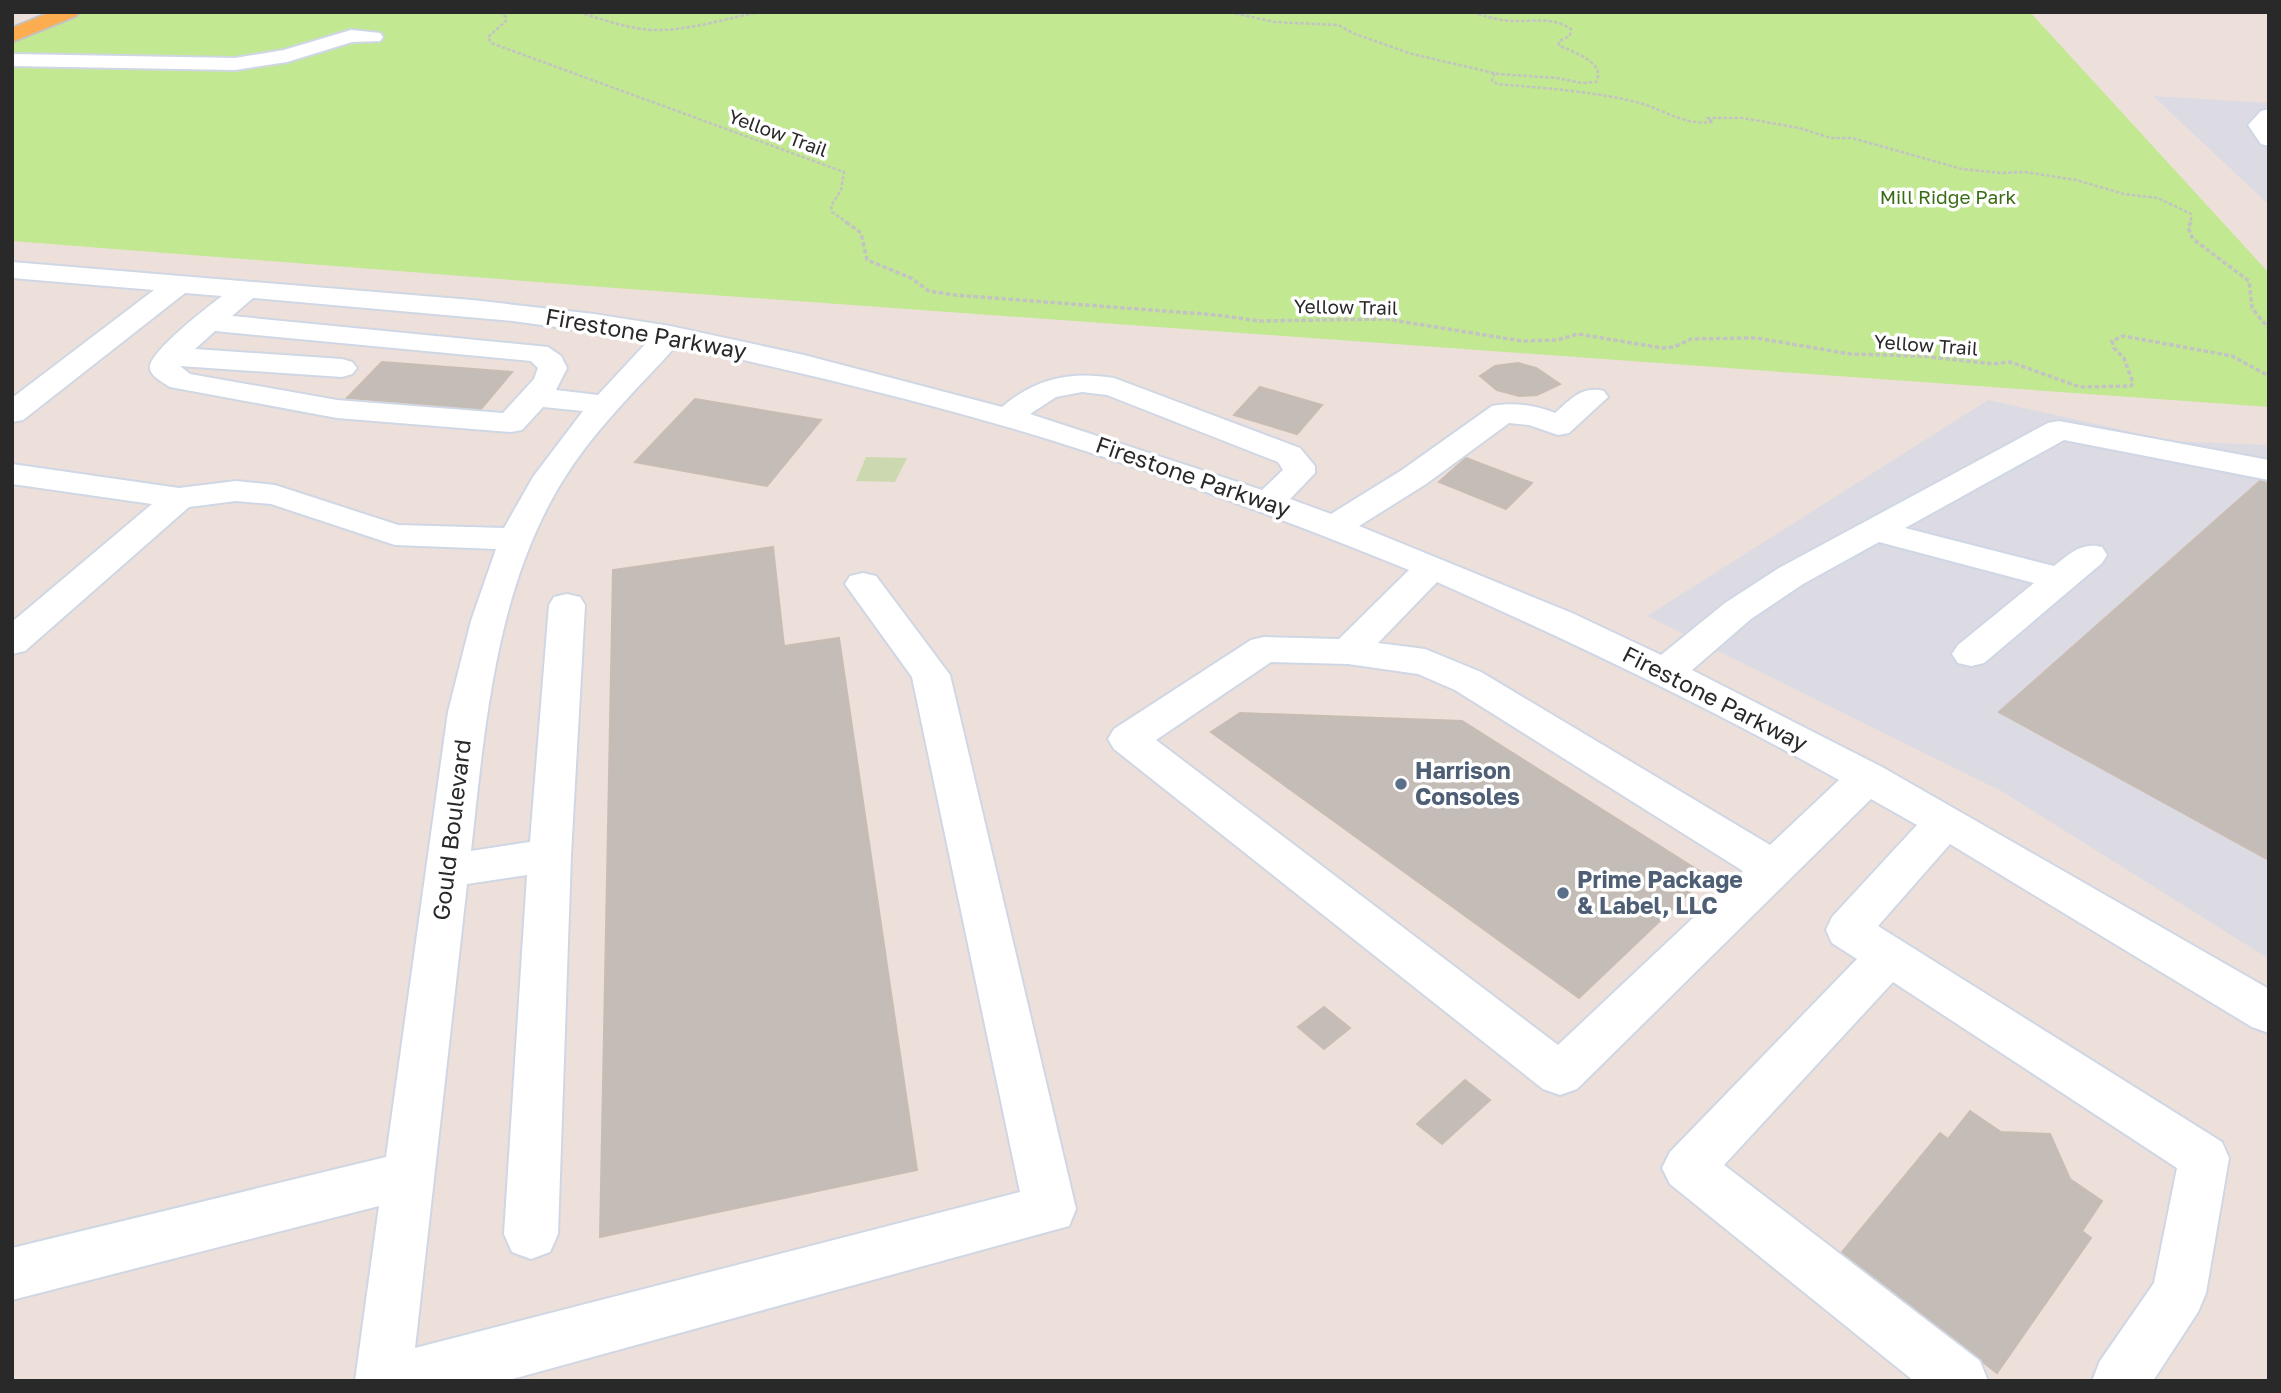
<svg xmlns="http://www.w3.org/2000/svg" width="2281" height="1393" font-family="'Golos Text',sans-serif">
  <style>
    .industrial { fill: #dcdbe4 }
    .green { fill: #c2e891 }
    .cemetery { fill: #ccd8af }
    .building { fill: #c4bcb6; stroke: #c8bcb3; stroke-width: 2 }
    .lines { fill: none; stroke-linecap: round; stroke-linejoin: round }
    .minor-casing { stroke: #cfd7e4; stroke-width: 4 }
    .major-casing { stroke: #c3c3c3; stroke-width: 4 }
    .path-far1 { stroke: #c3c3c3; stroke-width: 2.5; stroke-dasharray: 3.5 2; stroke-linecap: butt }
    .path { stroke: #c3c3c3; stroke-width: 3.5; stroke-dasharray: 4.5 2.5; stroke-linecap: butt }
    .minor { fill: #fff; fill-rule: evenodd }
    .major { fill: #fbad50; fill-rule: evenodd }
    .service-dot { fill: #5c6f8a; stroke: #fff; stroke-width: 2.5 }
    .labels { text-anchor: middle; stroke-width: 7; stroke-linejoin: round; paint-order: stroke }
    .far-street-label { font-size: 19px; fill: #292929; stroke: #fff }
    .far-park-label { font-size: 19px; fill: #3a6c14; stroke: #fff }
    .street-label { font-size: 23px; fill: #292929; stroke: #fff }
    .service-label { font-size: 23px; font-weight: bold; fill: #4e5e75; stroke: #fff; text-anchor: start }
  </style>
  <rect width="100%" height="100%" fill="#ede0da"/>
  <path class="industrial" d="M2153 96 2269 103V205Z
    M1988 400 2173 441 2269 445V959L2003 792 1647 616Z"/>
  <path class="green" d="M79 12H2030L2269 273V407L602 287 12 241V42Z"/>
  <path class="cemetery" d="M866 457 907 458 895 482 856 481Z"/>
  <path class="building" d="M382 362 512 372 481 409 347 398Z
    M1518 363 1536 368 1560 384 1537 395 1519 396 1497 390 1480 376 1495 366Z
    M1260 387 1322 405 1297 434 1234 415Z
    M695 399 821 420 767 486 635 462Z
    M1466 458 1532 483 1506 509 1439 482Z
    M2260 481 2269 483V860L1999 712Z
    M773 547 784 646 839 638 917 1170 600 1237 613 570Z
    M1240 713 1462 721 1707 876 1579 998 1211 732Z
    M1324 1007 1350 1028 1324 1049 1298 1027Z
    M1465 1080 1490 1100 1442 1144 1417 1124Z
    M1970 1111 2001 1132 2050 1134 2070 1179 2102 1201 2082 1231 2091 1238 1997 1373 1842 1252 1940 1133 1948 1139Z"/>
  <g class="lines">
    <defs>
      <path id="minor" d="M351 30 380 33 383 37 380 41 352 42 287 62 235 70 12 66V54L235 58 284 50Z
        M2269 109V146L2261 144 2248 125 2261 111Z
        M12 262 472 300 594 314 670 326 804 355 1002 407C1036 378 1071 371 1114 378L1300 448 1315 466V473L1290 499 1331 514 1402 470 1492 406C1512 402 1536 405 1555 413 1570 400 1582 385 1604 391L1608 397 1569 433 1558 435 1529 425 1509 423 1426 484 1359 526 1572 613 1661 655 1725 603 1779 568 2048 423 2059 421 2269 460V480L2064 440 1905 528 2054 566C2071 553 2081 542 2102 547L2107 555 2102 563 1984 663 1971 666 1958 663 1952 654 1958 645 2034 583 1879 542 1803 584 1751 619 1692 670 1882 767 2269 989V1033L2252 1027 1950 844 1878 926 2222 1142 2229 1158 2206 1293 2198 1312 2153 1381H2092L2100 1361 2154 1283 2177 1168 1893 982 1724 1165 1980 1361 1988 1381H1914L1670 1184 1662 1168 1670 1152 1857 959 1832 943 1826 930 1832 917 1917 825 1871 799 1577 1089 1560 1095 1543 1089 1114 749 1108 739 1114 729 1251 640 1264 637 1339 639 1409 570C1291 522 1173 478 1051 440 928 402 803 373 677 345 639 387 598 426 567 474 496 583 485 724 471 851L530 842 549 605 554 597 567 594 580 597 585 605 571 855 558 1234 550 1252 531 1259 512 1252 504 1234 527 875 467 884 415 1348 1020 1192 912 677 845 584 850 576 863 573 876 576 950 675 1076 1209 1069 1226 505 1381H355L379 1206 12 1300V1248L386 1157 448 712 471 621 496 549 395 545 271 504 236 501 189 507 25 651 12 654V622L152 504 12 484V464L179 488 236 481 275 485 398 525 504 528 533 477 583 411 543 407 522 430 511 432 337 418 170 387C164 383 152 377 150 369 146 354 209 306 222 296L185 293 23 420 12 422V398L154 290 12 278ZM253 298 513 321 649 340 598 395 556 390 567 368 561 356 548 347 232 316ZM215 331 531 361 538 368 534 379 503 413 337 400 190 374 180 366 342 377 352 374 357 368 352 362 342 359 195 349ZM1082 392 1107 395 1278 462 1283 470 1262 490 1030 414 1056 397ZM1437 582C1574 643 1709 707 1839 780L1770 845 1481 672 1425 649 1378 643ZM1271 662 1348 664 1418 674 1455 690 1743 871 1558 1045 1156 740Z"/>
      <path id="major" d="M51 12H79L76 16 12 42V28Z"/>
    </defs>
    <use href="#minor" class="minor-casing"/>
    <use href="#major" class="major-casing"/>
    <path class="path-far1" d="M499 12 506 17V21L488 37 491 43 844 172 841 190 831 206 832 212 849 224
      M579 12C603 20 627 28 652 30 688 31 724 19 759 12
      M1230 12 1274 22 1338 25 1355 34 1412 54 1498 74 1557 78 1582 83 1596 82C1607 62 1573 53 1559 45V41L1570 36 1571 29C1551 16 1533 22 1511 21 1497 20 1485 16 1472 12
      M1494 73 1492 81 1497 84C1543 88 1591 91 1636 102 1664 109 1683 126 1713 122L1707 118H1743L1799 128 1831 138H1852L1962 169 2001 173 2025 172 2076 180 2124 194 2158 198 2191 214V224"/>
    <path class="path" d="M846 222 861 233 867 260 911 278 929 291 954 295 1217 315 1259 321 1386 319 1522 341 1557 340 1578 334 1662 348 1674 347 1691 339 1756 338 1850 354 1921 356 1993 364 2010 362 2080 387 2131 386 2133 383 2124 358 2114 348 2112 341 2123 336 2232 356 2269 376
      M2191 222 2188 228 2193 239 2249 281 2252 308 2269 329"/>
    <use href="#minor" class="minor"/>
    <use href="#major" class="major"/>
  </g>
  <g class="service-dot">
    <circle cx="1401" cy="784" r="7"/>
    <circle cx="1563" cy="893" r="7"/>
  </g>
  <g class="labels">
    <g class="far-street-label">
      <text transform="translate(778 133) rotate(20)" y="7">Yellow Trail</text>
      <text transform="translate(1346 307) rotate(1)" y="7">Yellow Trail</text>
      <text transform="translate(1926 345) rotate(4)" y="7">Yellow Trail</text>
    </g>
    <g class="far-park-label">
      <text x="1948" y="204">Mill Ridge Park</text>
    </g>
    <g class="street-label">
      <text transform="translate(646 334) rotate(10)" y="8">Firestone Parkway</text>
      <text transform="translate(1193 477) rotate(19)" y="8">Firestone Parkway</text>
      <text transform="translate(1715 699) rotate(27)" y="8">Firestone Parkway</text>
      <text transform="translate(452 830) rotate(-83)" y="8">Gould Boulevard</text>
    </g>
    <g class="service-label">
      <text x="1415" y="779">Harrison<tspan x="1415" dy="26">Consoles</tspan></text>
      <text x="1577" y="888">Prime Package<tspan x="1577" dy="26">&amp; Label, LLC</tspan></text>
    </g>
  </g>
  <rect width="2281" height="1393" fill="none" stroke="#292929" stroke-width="28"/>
</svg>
